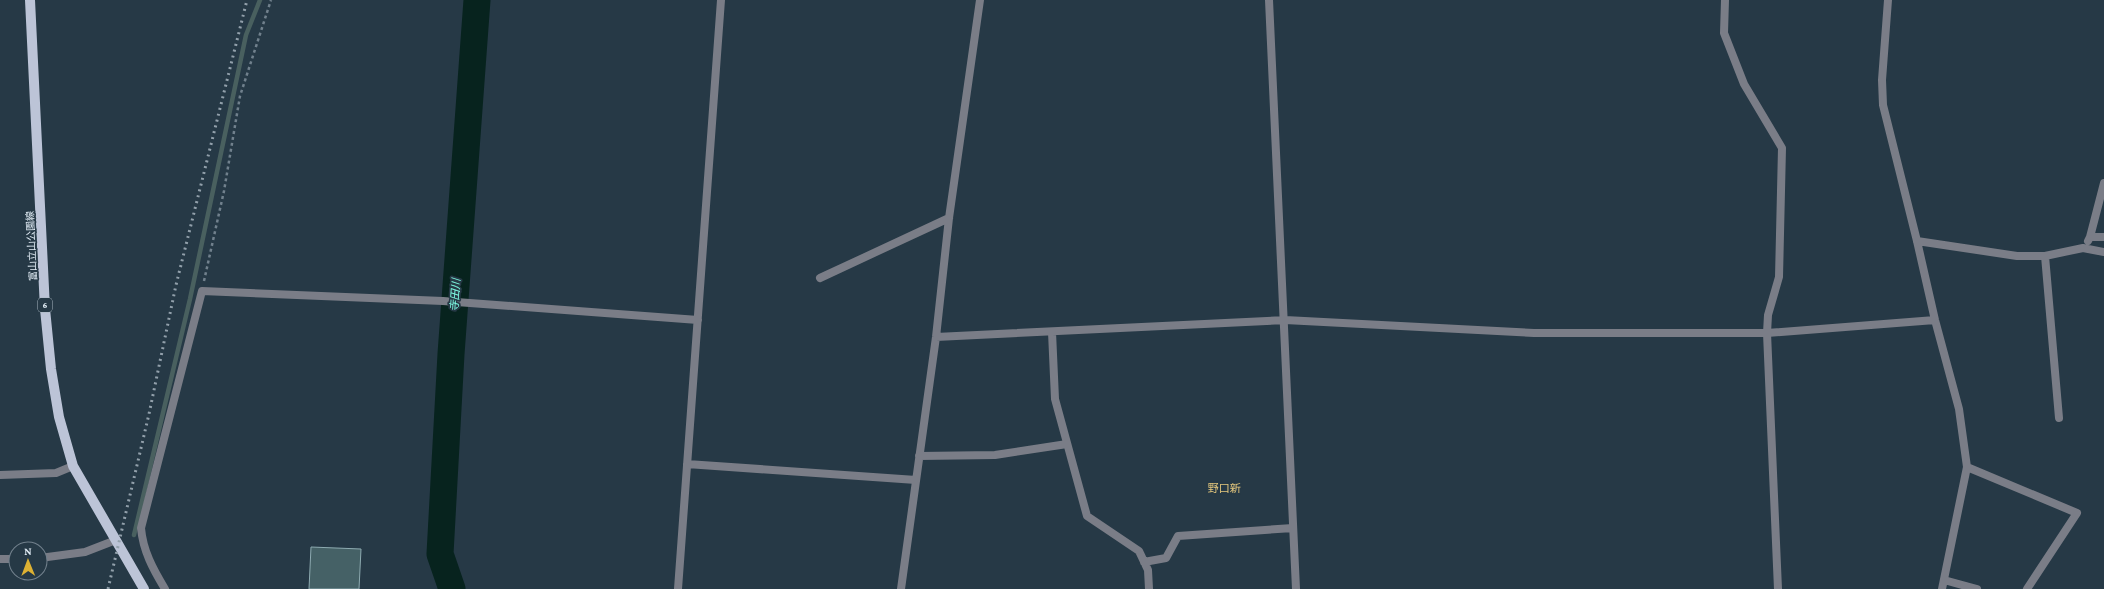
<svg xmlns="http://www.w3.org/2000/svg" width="2104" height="589" font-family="'Crimson Pro','Noto Sans JP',serif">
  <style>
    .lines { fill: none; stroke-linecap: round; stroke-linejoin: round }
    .stream { stroke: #49605f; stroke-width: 4.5 }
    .river { stroke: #07231e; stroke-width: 27 }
    .building { fill: #456166; stroke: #8eabb1 }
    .path { stroke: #71818d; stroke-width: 2.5; stroke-dasharray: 3 3; stroke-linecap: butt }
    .minor { stroke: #7a7d87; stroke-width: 8 }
    .primary { stroke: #bcc4d7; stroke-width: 10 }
    .rail { stroke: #92a0ab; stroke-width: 3; stroke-dasharray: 2 4; stroke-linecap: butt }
    .labels { text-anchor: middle; stroke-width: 3.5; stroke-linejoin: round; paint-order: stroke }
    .shield { fill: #263946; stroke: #aab8c2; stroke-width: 1 }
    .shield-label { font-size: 9px; font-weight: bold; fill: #e3eef7 }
    .street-label { font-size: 10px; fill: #e3eef7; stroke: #263946 }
    .water-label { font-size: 11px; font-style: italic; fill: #7efae2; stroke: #263946 }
    .neighbourhood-label { font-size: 11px; fill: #e5c87d; stroke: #263946 }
  </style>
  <rect width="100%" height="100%" fill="#263946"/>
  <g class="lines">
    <path class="stream" d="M134 535 190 299 246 35 260 0"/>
    <path class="river" d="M452 589 440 554 451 354 477 0"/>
  </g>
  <path class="building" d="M311 547 361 549 359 589H309Z"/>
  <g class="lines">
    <path class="path" d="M204 281 224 191 240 96 271 0"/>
    <path class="minor" d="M1269 0 1296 589
      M1725 0 1724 33 1744 84 1782 148 1779 277 1768 315 1767 333 1778 589
      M1888 0 1882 80 1883 105 1917 241 1935 320 1959 409 1967 467 1942 589
      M2090 237 2104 183
      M1917 241 2017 256H2045L2083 248 2104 252
      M2088 241 2090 237H2104
      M2045 256 2059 418
      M820 278 949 218
      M1052 332 1055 399 1087 516 1139 551 1148 570 1149 589
      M936 337 1285 320 1534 333H1767L1935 320
      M919 456 995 455 1067 444
      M687 464 916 480
      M1967 467 2077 513 2027 589
      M0 475 56 473 73 466
      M40 558 85 552 116 540
      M0 559H16
      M1144 562 1166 558 1178 536 1293 528
      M1944 580 1977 589
      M165 589C153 569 143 551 141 528L202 291 443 301 698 320
      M678 589 721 0
      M901 589 936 337 949 218 980 0"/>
    <path class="primary" d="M30 0 45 309 51 369 59 417 73 466 144 589"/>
    <path class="rail" d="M108 589 149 414 176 285 247 0"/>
  </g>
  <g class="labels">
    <rect class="shield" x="38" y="298" width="14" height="14" rx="3"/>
    <g class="shield-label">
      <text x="45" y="308">6</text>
    </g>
    <g class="street-label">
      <text transform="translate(31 246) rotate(-93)" y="4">富山立山公園線</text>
    </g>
    <g class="water-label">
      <text transform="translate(455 295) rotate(-86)" y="4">寺田川</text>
    </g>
    <g class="neighbourhood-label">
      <text x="1224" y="492">野口新</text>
    </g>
  </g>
  <g transform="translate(28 561) rotate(359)"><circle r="19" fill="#263946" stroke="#72818d"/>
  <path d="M0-3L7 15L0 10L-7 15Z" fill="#ddb133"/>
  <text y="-6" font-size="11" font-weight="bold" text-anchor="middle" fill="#e3eef7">N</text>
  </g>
</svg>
